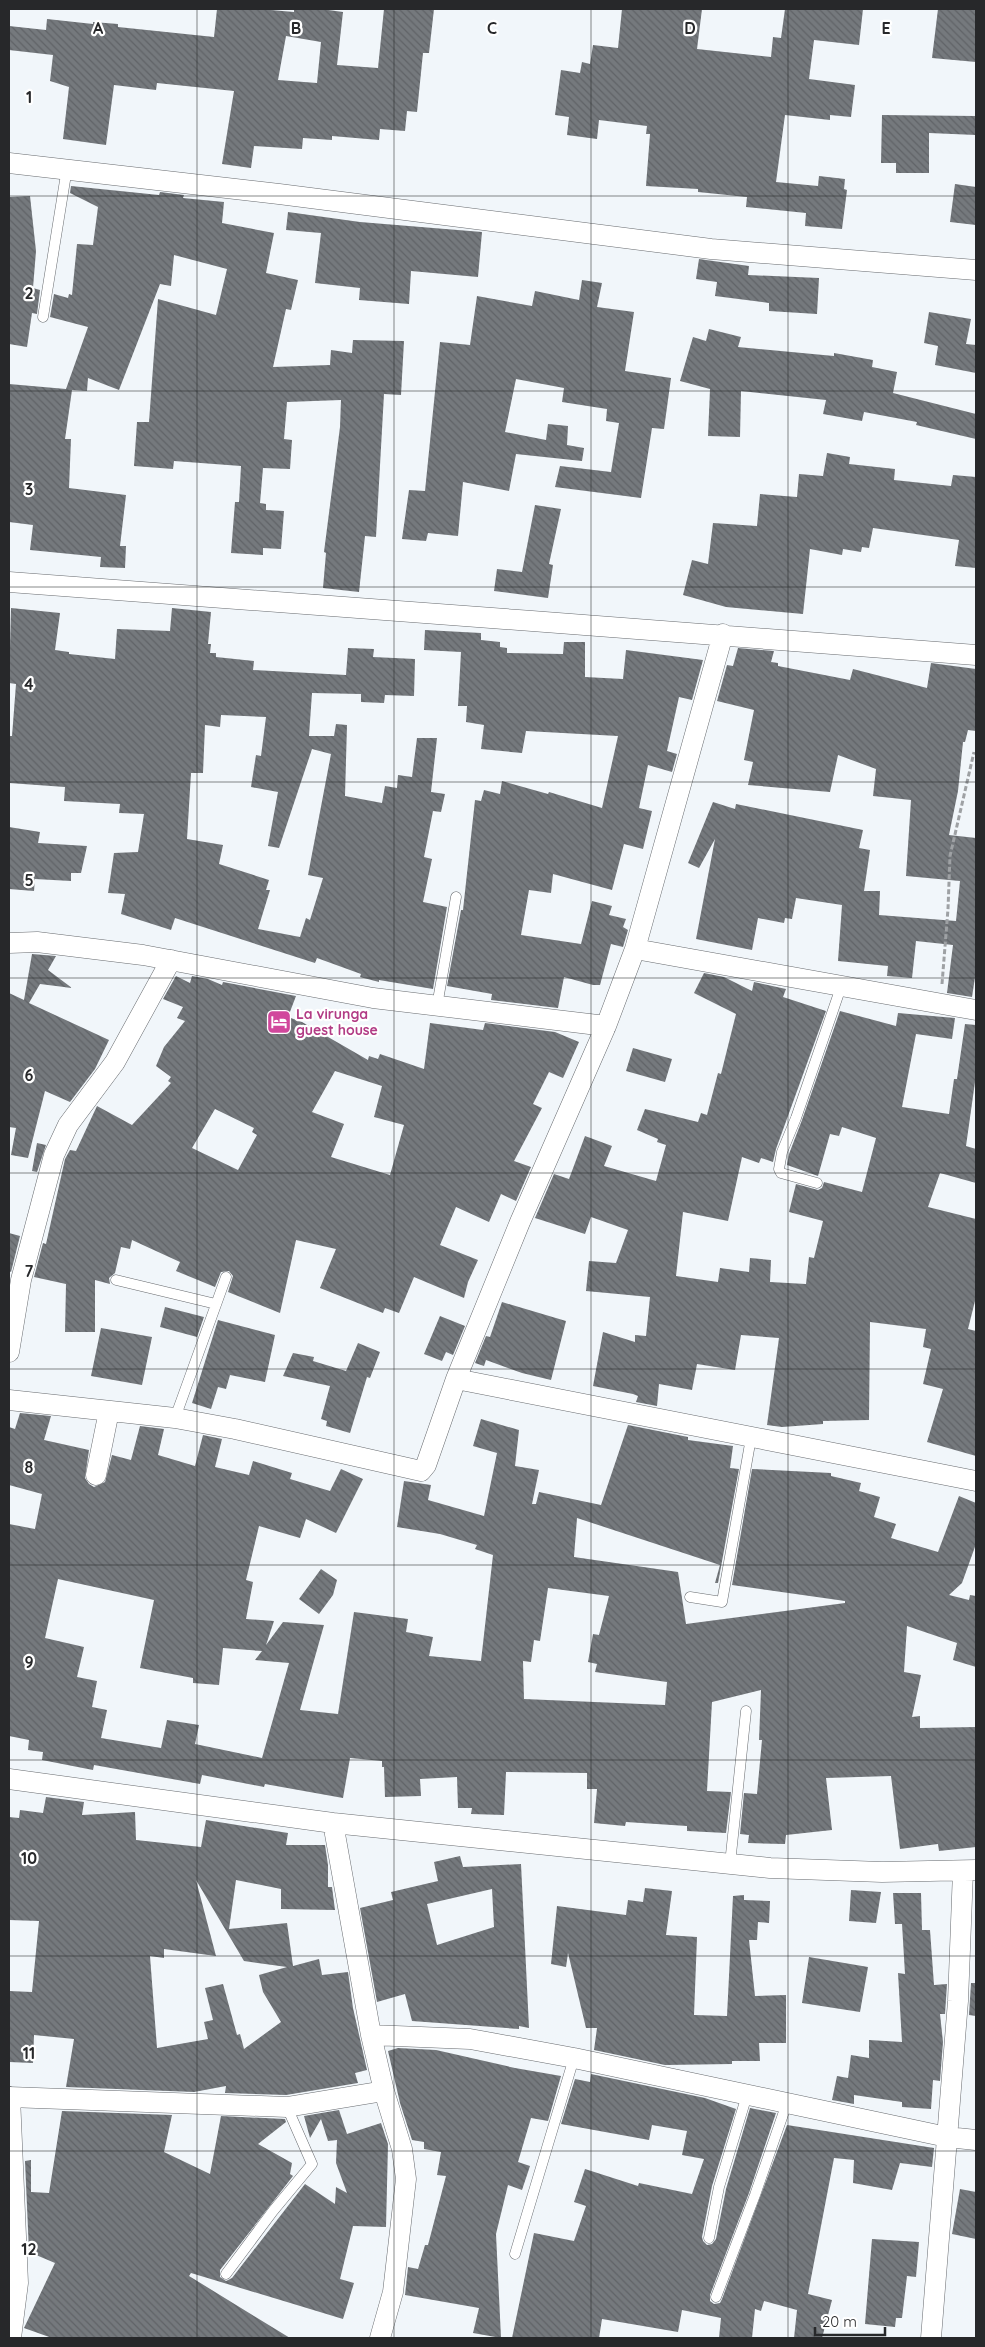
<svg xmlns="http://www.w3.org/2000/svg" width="985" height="2347" font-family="Quicksand,sans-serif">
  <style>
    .building { fill: url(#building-back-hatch); fill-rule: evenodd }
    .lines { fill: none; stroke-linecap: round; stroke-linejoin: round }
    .service-casing { stroke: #686b6f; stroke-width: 11 }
    .minor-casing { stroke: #686b6f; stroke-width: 21 }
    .path { stroke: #9ea1a4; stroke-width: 3; stroke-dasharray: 5 2.5; stroke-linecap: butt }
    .service { stroke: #fff; stroke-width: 10 }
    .minor { stroke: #fff; stroke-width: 20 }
    .grid { fill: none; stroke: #27282a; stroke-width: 1; stroke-opacity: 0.55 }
    .labels { text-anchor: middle; stroke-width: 4.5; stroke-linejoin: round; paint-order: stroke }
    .hotel-label { font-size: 14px; font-weight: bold; fill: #b23c85; stroke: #fff; text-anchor: start }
    .grid-label { font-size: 16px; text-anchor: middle; font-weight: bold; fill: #27282a; stroke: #fff; stroke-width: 4.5; stroke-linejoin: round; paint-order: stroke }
  </style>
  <defs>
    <pattern id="building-back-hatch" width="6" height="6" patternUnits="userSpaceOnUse" patternTransform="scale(1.25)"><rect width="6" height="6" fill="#75797d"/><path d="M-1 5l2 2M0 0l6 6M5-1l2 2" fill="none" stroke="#606367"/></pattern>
  </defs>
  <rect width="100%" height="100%" fill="#f1f6fa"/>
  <path class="building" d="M217 9H259L294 12V9H321L343 12 337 65 378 68 384 9H434L429 53H423L417 112 407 111 405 131 380 129 379 140 332 136V140L303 138 302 149 254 146 251 168 222 164 234 91 157 83 156 90 114 85 106 145 63 139 69 87 50 81 53 55 9 50V26L46 30 47 19 93 24V22L118 24V27L214 37ZM286 36 321 42 317 83 278 80Z
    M622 9H702L697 49 771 57 773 37 781 38 785 9H863L859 45 814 40 809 79 855 85 851 117 830 115V120L785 115 776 182 818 186 819 176 845 179 844 189 847 190 842 229 805 226 806 213 746 207 747 197 698 192V189L646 186 650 134H646L647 126 599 120 597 139 567 135 569 117 555 115 561 70 580 73 582 62 590 64 593 45 618 48Z
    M938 9H976V62L932 58Z
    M882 115 976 116V135L929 133V173H896V163H881Z
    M955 184 976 187V225L950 222Z
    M71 186 159 195 160 192 184 195 183 198 224 202 222 223 274 233 266 273 298 280 291 310 286 309 273 367 330 365 331 350 352 353 353 340 404 341 401 395 384 394 376 537 365 536 359 592 323 588 326 553 324 552 340 427 341 400 287 402 284 439 292 440 290 469 263 468 260 503 266 504V510L284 511 281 549 263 548V555L231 553 235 502H239L241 466 174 461 173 469 134 466 137 422H149L158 299 216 315 227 269 174 255 171 286 160 284 119 390 88 378 87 391 72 390 65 439H71L69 488 126 495 120 546H126L125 568 100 567 101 557 30 550 33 525 9 522V384L66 389 88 327 50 317 54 294 68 298 69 294 72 295 77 244 93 245 98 207 70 193Z
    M30 196 36 251 33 288 40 290 37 314 32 313 27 347 9 344V197Z
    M288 212 360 222 482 232 478 277 411 271 409 304 359 300 360 288 315 283 321 233 286 230Z
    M699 259 749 266 748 275 819 278 817 314 769 311V303L715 296 717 282 696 279Z
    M582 280 602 283 597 307 634 312 625 371 671 378 664 429 652 428 641 498 555 487 560 466 611 472 619 423 606 421 607 409 562 402 564 388 516 379 505 432 546 440 548 424 568 426 567 445 584 448 582 461 516 454 509 491 463 482 458 536 428 533 426 541 402 539 409 490 425 491 440 342 470 345 477 296 532 306 535 291 579 300Z
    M929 312 971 319 966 344 976 345V373L935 365 938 346 924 343Z
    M709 329 741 337 738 347 834 356V353L873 360 872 367 897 372 893 393 976 414V439L916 425 917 422 864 412 862 421 823 414 826 400 741 391 740 437 708 436 710 389 680 381 693 337 706 341Z
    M827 453 850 457 849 464 895 469 894 480 951 486 953 475 976 477V568L955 566 959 540 873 528 869 548 862 547 861 552 843 549 842 555 810 549 803 614 726 607 683 595 692 560 708 564 713 523 757 526 760 494 797 497 799 474 823 476Z
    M535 505 561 509 549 564 553 565 548 598 494 591 497 569 522 572Z
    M11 608 60 613 55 650 69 652V654L115 659 117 629 170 631 172 608 211 612 208 644H211L210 653H216V657L254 661 253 670 346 675 348 648 374 649 373 657 415 659 414 696 385 695 384 703 361 702V694L312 693 309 736H334L336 724 347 725 345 796 382 803 385 786 397 788 398 775 412 777 417 738H437L431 792 445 794 441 812 433 811 424 857 432 859 423 902 447 907 433 989 379 980V982L360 977 361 974 317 958 315 963 175 918 171 930 121 914 125 894 108 893 114 853 138 852 144 814 119 813 120 804 64 801 65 787 9 783V736H12L16 684 9 683ZM221 715 266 717 261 756 256 755 251 787 278 792 268 846 279 848 312 749 331 754 308 875 323 878 310 920 306 918 300 937 258 929 270 890H266L269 880 219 864 223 845 187 839 191 773H203L205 725 220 727Z
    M425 630 481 633V640L500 642V647L507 648V653L563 654 564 642H585V677L623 679 626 650 703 660 692 700 679 697 667 751 677 754 672 772 648 765 639 808 652 811 643 849 624 844 612 890 553 874 551 893 529 890 521 935 581 944 592 901 612 906 609 915 626 919 623 927 628 930 623 947 611 944 600 985H593L564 977 558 1008 491 1000 492 994 447 986 461 910H463L475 800 481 801 484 790 500 794 502 781 548 794 549 792 602 808 618 736 526 731 522 753 481 749 484 725 466 722 467 706H458L461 652 424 650Z
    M738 648 774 651 771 662 778 663V666L850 680 853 669 927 688 931 663 976 669V731L968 730 965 742H963L958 791 949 835 976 838V971L972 997 947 993 953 945 916 941 912 978 887 976 888 966 838 961 842 905 796 898 792 919 785 918 784 923 758 918 752 950 696 939 715 839 699 868 688 863 713 802 735 809 736 804 863 830 859 848 870 850 864 891H880L879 915 956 921 960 881 906 876 911 800 873 796 876 769 838 755 830 792 748 785 753 762 744 760 754 710 717 701 727 665 733 666Z
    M9 827 40 832 38 843 87 846 81 873H71V881L35 879 34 891 9 889Z
    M32 954 56 956 48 970 72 988 40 984 29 1003 109 1040 95 1069 70 1102 45 1091 28 1158 11 1155 16 1128 9 1127V993L24 1000Z
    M704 973 724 977 752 991 754 982 786 989 783 997 826 1011 776 1149 773 1162 761 1158 759 1163 742 1157 728 1221 683 1212 676 1276 718 1282 720 1268 749 1272 750 1258 771 1260 770 1282 806 1284 809 1257 814 1258 823 1221 789 1212 796 1184 818 1190 822 1188 824 1182 862 1192 876 1138 842 1127 839 1136 830 1134 818 1176 787 1165 789 1154 802 1120 840 1011 896 1026 898 1013 955 1018 952 1039 916 1034 902 1107 949 1114 954 1079H957L965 1024 976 1025V1075L966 1146 976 1149V1183L940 1173 928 1207 976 1219V1297L968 1329 976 1331V1456L927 1442 943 1389 923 1384 931 1349 923 1347 926 1329 870 1322 869 1420 823 1421V1424L782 1427 767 1425 779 1338 741 1335 735 1370 697 1364 692 1390 659 1384 657 1406 636 1402 638 1396 633 1394 593 1386 603 1332 635 1342V1335L646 1336 650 1297 586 1291 589 1261 616 1263 628 1230 591 1217 585 1234 535 1218 554 1174 569 1179 585 1136 612 1146 604 1166 656 1181 666 1145 657 1142 658 1139 637 1130 645 1109 698 1122 701 1113 707 1115 718 1073 721 1074 736 1014 694 993Z
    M176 976 190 983 192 976 208 979 222 985 223 982 296 996 288 1017 302 1022 368 1060 369 1056 378 1059 380 1054 424 1069 430 1023 483 1030 485 1023 555 1032 579 1042 563 1078 549 1072 533 1104 542 1108 514 1161 531 1167 516 1201 501 1194 489 1222 456 1207 440 1245 478 1260 468 1282 464 1298 414 1277 399 1313 385 1308 383 1313 320 1288 336 1249 296 1240 280 1313 228 1292 233 1276 229 1271 221 1272 215 1287 176 1271 180 1262 132 1240 130 1249 121 1247 115 1273 109 1278 110 1284 95 1280V1332H65L66 1284 34 1277 43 1243 46 1244 65 1159 70 1150 76 1151 97 1106 132 1125 171 1083 168 1081 171 1077 156 1066 164 1047 185 1021 177 1018 183 1007 163 999ZM335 1071 382 1086 374 1117 404 1125 390 1175 331 1157 344 1124 312 1112ZM215 1109 254 1128 252 1132 257 1135 238 1170 192 1148Z
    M633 1048 672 1059 665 1082 626 1071Z
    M37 1143 46 1145 37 1172 32 1171Z
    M9 1233 20 1236 11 1272 9 1271Z
    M502 1302 566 1321 551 1380 522 1373 486 1360 484 1366 475 1363 486 1336 490 1337Z
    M165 1307 204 1317 197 1337 160 1327Z
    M440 1316 465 1326 453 1355 446 1352 442 1361 424 1354Z
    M218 1320 275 1335 265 1382 230 1375 226 1389 218 1387 211 1409 192 1403Z
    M101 1328 152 1337 142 1385 91 1376Z
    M358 1343 380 1352 370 1378 367 1377 350 1433 326 1426 327 1421 321 1419 330 1386 283 1376 293 1353 314 1357 313 1361 346 1371Z
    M20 1413 51 1416 44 1440 89 1450 85 1478 89 1484 94 1487 105 1482 112 1455 131 1460 140 1426 164 1429 158 1455 195 1466 203 1435 222 1439 215 1467 249 1475 253 1461 292 1473 290 1479 330 1491 341 1469 363 1479 336 1533 306 1519 300 1538 259 1526 246 1580 253 1582 246 1619 274 1621 266 1645 283 1622 324 1625 300 1710 338 1714 354 1612 408 1619 406 1632 433 1637 429 1656 481 1661 493 1555 475 1549 477 1545 440 1534 397 1527 404 1481 431 1485 428 1500 484 1516 497 1453 473 1446 481 1419 519 1430 515 1466 539 1470 532 1504H536L539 1492 601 1505 628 1425 688 1437V1440L733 1446 730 1468 739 1469 718 1583H715L720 1565 577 1518 574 1557 678 1572 686 1624 845 1603V1601L732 1585 752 1469 831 1473V1476L861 1483 859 1491 880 1497 874 1517 896 1524 891 1538 938 1552 959 1496 976 1503V1544L962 1583 949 1595 969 1600 970 1595 976 1596V1667L953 1660 957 1643 907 1626 904 1672 921 1675 912 1717 920 1716V1728L976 1727V1847L939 1851 938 1844 900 1849 891 1776 826 1778 832 1830 786 1835 785 1844 748 1843 749 1835 740 1834 744 1793 757 1794 762 1740H759L761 1690 712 1702 707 1791 731 1792 726 1833 687 1831V1826L626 1822 625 1826 594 1823 597 1789H587V1773L506 1772 504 1815 471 1814 472 1808H458L457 1777 420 1779 421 1796 385 1797 384 1767H382V1761L350 1758 343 1798 265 1784 264 1787 202 1775 200 1784 94 1765 93 1770 42 1760 43 1752 28 1750 29 1740 9 1736V1524L35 1529 42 1494 9 1485V1427L15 1429ZM58 1579 154 1600 140 1668 193 1678V1683L219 1685 223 1648 262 1651 255 1660 289 1663 262 1758 195 1744 199 1725 167 1720 161 1748 101 1738 107 1710 92 1707 97 1681 77 1677 84 1647 45 1638ZM548 1588 609 1596 599 1635 593 1634 588 1662 597 1664 595 1672 667 1682 665 1705 524 1699 523 1661 531 1662 534 1640 540 1641Z
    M321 1569 337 1580 333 1595 319 1614 299 1599Z
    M46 1797 84 1802 82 1815 135 1812 136 1840 201 1847 206 1820 288 1833 286 1845H325L328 1865V1887H332L335 1910 281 1909V1889L236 1880 229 1929 287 1923 293 1966 319 1959 322 1975 348 1972 353 2008 367 2070 355 2073 358 2083 286 2095 225 2093 226 2086 194 2092 66 2087 74 2039 34 2035 33 2063 9 2062V1991L32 1992 39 1921 9 1920V1817L19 1818 20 1810 43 1813ZM196 1880 244 1961 287 1967 259 1975 263 1992 281 2022 244 2049 240 2034 237 2035 223 1984 205 1988 213 2020 204 2022 208 2039 157 2048 150 1956 164 1958V1949L216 1956Z
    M460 1856 463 1867 521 1864 529 2028 519 2026V2029L412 2021 405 1994 377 2002 360 1908 393 1900 391 1892 438 1881 434 1862ZM492 1889 494 1927 437 1945 427 1904Z
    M645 1888 672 1891 666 1935 697 1937 694 2015 727 2016 733 1896 744 1895V1900L770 1901 769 1923 758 1922 757 1940H749L755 1996 786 1995V2043H759L760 2061H732V2064L665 2065 594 2050 597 2028H586L568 1953 566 1967 551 1964 557 1906 626 1915 628 1900 643 1902Z
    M851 1890 881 1892 876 1923 849 1921Z
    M893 1893H921L922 1930H930L934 1985 947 1984 945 2014H940L943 2042 940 2081 933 2080 931 2109 902 2107V2102L854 2095V2104L832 2100 837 2076 848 2078 851 2055 869 2058V2040L902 2042 898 1973 905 1974 902 1924H895Z
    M809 1957 868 1967 860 2012 802 2003Z
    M971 1983H976V2016L969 2015Z
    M398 2048 436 2050 515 2068 561 2076 548 2121 531 2118 518 2162 530 2166 522 2190 508 2185 496 2234 501 2338 473 2333 479 2308 405 2295 408 2267 418 2269 425 2245H428L446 2176 437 2175 441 2152 424 2149V2142L412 2140 400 2103 388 2051Z
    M591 2074 705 2098 736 2109 712 2186 702 2237 703 2241 707 2245 712 2244 716 2239 726 2189 750 2108 776 2113 749 2193 710 2295V2301L714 2304 720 2303 722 2299 787 2125 934 2148 932 2167 900 2163 892 2190 853 2183 854 2160 834 2158 808 2294 832 2300 822 2338H794L797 2310 764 2301 761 2311 755 2309 752 2338H719L721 2318 682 2310 678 2332 602 2319 599 2338H512L534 2233 574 2241 586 2206 574 2202 585 2169 638 2186 639 2183 692 2194 704 2159 682 2155 687 2131 652 2125 649 2140 561 2124 575 2079 590 2082Z
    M339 2110 347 2134 381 2123 388 2144 386 2227 353 2226 340 2279 354 2283 343 2319 191 2273 189 2276 290 2338H52L24 2328 55 2263 29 2252 25 2161 31 2160V2192L49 2193 62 2111 172 2115 164 2152 210 2174 221 2116 285 2119 286 2122 258 2144 292 2163 290 2174 293 2176 220 2270V2277L226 2281 232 2278 305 2184 335 2204 336 2187 347 2193 336 2163 337 2140 328 2141 321 2119 310 2138 304 2116Z
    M960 2189 976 2192V2239L952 2234Z
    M872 2239 919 2242 916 2277 907 2276 902 2318H896L895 2327 865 2324Z"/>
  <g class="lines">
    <defs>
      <path id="service" d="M43 317 67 168
        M437 1006 456 897
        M817 1183 781 1173 779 1169 782 1152 796 1118 841 987
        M116 1280 216 1304
        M175 1418 226 1277
        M690 1597 722 1602 751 1438
        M730 1864 746 1711
        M709 2238 719 2187 747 2095
        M515 2254 574 2058
        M226 2274 273 2211 312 2164 287 2107
        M716 2297 755 2195 787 2103"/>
      <path id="minor" d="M9 163 279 194 711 249 976 270
        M9 582C331 608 654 628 976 655
        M9 943 37 942 143 955 373 998 606 1026
        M635 949 976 1010
        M9 1352 21 1280 54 1155 68 1125 115 1062 171 960
        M456 1379 976 1481
        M9 1400 175 1418 235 1429 421 1471 426 1465 456 1379 520 1222 606 1026 635 949 723 634
        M96 1475 109 1411
        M9 1779 333 1823 770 1868 882 1872 976 1870
        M333 1823 371 2035 384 2091 402 2149 406 2179 393 2292 380 2338
        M371 2035 470 2039 574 2058 947 2137 976 2140
        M9 2097 287 2107 384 2091
        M10 2097 18 2283 11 2338
        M931 2338 958 2001 963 1871"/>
    </defs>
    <use href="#service" class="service-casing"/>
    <use href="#minor" class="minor-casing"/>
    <path class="path" d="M942 984 948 909 950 856 974 752"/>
    <use href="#service" class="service"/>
    <use href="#minor" class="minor"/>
  </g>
  <path class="grid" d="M197 9V2338M394 9V2338M591 9V2338M788 9V2338M9 196H976M9 391H976M9 587H976M9 782H976M9 978H976M9 1173H976M9 1369H976M9 1565H976M9 1760H976M9 1956H976M9 2151H976"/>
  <defs>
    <symbol id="hotel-square" viewBox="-11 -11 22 22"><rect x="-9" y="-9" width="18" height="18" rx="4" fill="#d1479c" stroke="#fff"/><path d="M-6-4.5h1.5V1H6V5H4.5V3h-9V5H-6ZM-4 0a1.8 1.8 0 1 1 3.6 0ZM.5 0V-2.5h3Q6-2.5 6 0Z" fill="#fff"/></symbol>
  </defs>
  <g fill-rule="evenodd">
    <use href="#hotel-square" x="265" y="1008" width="28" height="28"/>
  </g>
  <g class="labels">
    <g class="hotel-label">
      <text x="296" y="1019">La virunga<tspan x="296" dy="16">guest house</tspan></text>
    </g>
  </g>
  <g class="grid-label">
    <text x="98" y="34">A</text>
    <text x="296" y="34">B</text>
    <text x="492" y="34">C</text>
    <text x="690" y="34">D</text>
    <text x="886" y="34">E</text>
    <text x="29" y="103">1</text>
    <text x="29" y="299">2</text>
    <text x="29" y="495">3</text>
    <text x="29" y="690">4</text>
    <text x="29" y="886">5</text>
    <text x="29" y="1081">6</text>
    <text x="29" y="1277">7</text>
    <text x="29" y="1473">8</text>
    <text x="29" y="1668">9</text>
    <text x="29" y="1864">10</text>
    <text x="29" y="2059">11</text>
    <text x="29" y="2255">12</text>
  </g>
  <rect width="985" height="2347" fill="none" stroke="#27282a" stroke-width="20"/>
  <path d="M815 2327v8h70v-8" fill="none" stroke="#27282a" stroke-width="2.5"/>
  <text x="822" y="2327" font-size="15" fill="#27282a" stroke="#ffffff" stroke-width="4" paint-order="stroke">20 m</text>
</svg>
